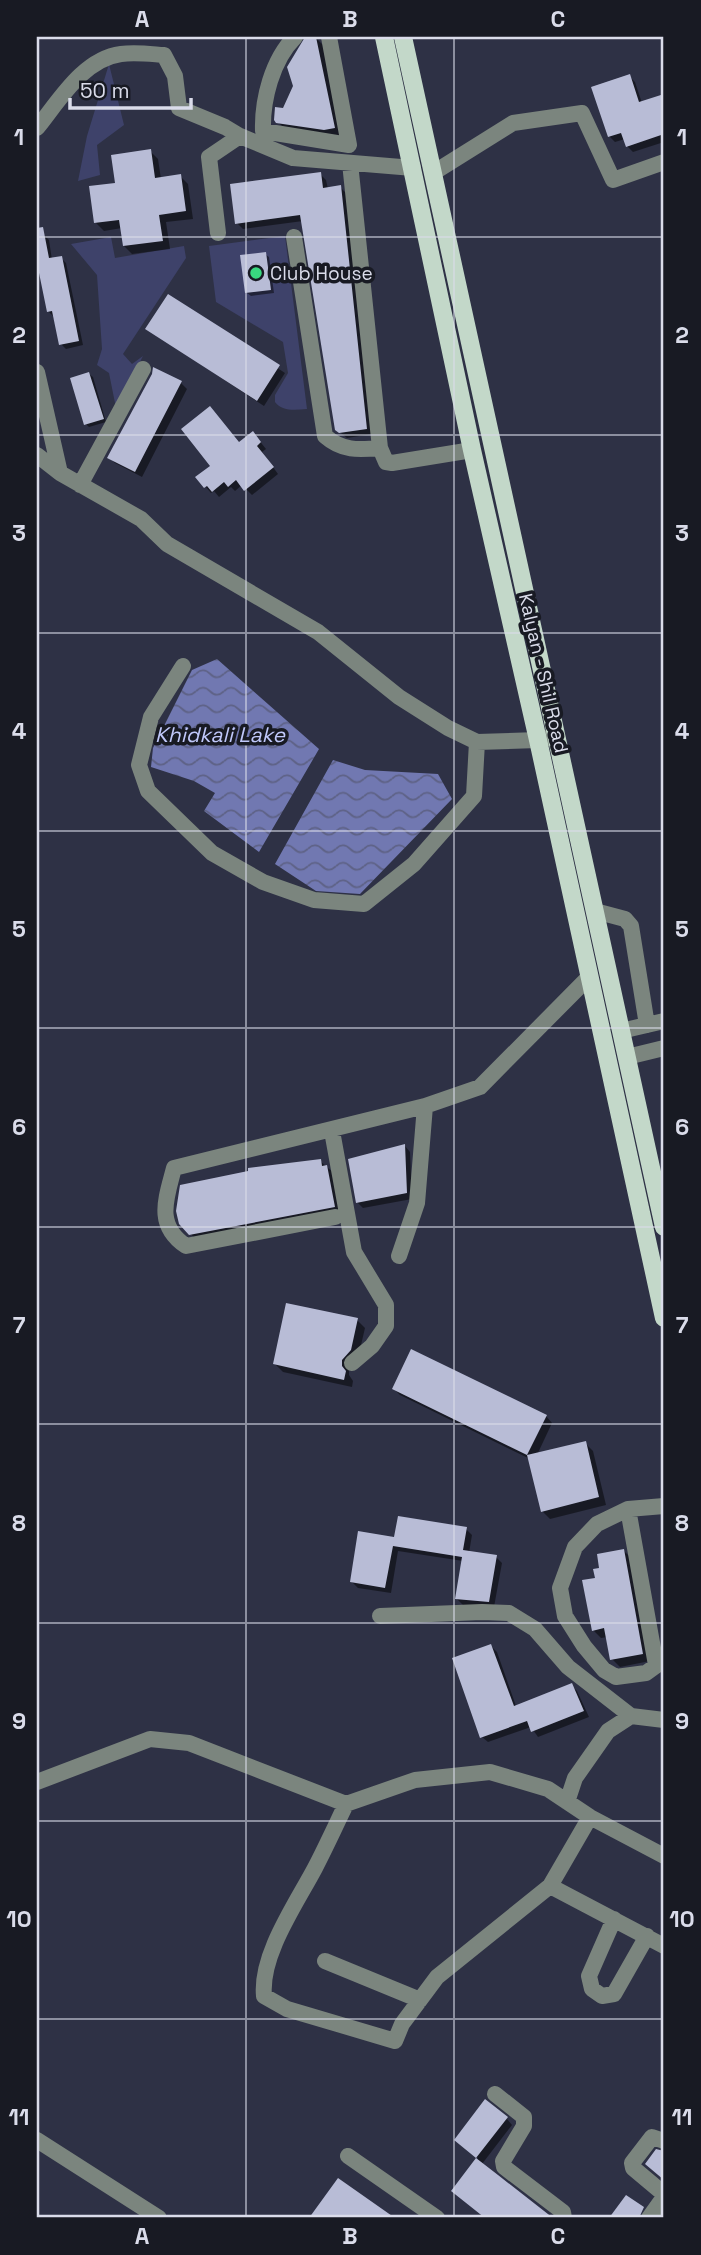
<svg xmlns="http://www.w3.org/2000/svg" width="701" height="2255" font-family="'Space Grotesk',sans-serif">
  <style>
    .green { fill: #3e426a }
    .water { fill: url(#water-waves) }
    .shadow { fill: #0007 }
    .building { fill: #b8bcd6 }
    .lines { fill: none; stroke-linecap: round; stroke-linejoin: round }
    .minor { stroke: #7b857e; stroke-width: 16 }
    .major { stroke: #c3d8c9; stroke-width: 18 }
    .grid { fill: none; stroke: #dadcea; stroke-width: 2; stroke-opacity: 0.55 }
    .poi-dot { fill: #39d87f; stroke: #181a23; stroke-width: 2.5 }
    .labels { text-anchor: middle; stroke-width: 7; stroke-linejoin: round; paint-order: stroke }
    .poi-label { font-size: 19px; fill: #dadcea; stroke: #181a23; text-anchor: start }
    .street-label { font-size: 19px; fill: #dadcea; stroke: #181a23 }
    .water-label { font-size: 21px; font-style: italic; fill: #c0c8fa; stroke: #181a23 }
    .neatline { fill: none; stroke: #dadcea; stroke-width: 2.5 }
    .grid-label { font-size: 23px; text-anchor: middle; font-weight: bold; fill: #dadcea }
  </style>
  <defs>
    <pattern id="water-waves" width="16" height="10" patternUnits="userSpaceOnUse" patternTransform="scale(1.75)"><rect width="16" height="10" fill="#7178b1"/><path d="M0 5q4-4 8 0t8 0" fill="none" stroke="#5e6286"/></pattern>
  </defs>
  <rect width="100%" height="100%" fill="#2e3145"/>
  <path class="green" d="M109 64 124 125 97 145 100 175 78 181 87 136Z
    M285 236 307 409C295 410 283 412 275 402V395L288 373 283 342 216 302 209 246Z
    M111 237 115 258 184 246 186 258 123 354 132 364 143 356 116 408 109 373 97 365 102 349 97 275 71 244Z"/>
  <path class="water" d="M217 659 319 749 259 852 204 811 215 793 194 781 151 767 153 748 192 670Z
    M333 760 365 770 438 774 452 799 360 894 316 891 275 864Z"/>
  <path class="shadow" d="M315 37 326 48 346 139 290 134 275 119 284 109 295 86 306 38Z
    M629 76 635 82 642 103 664 96V142L633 152 627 146 625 139 615 142 609 136Z
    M150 151 158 159 161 179 180 176 188 184 193 219 166 222 170 249 132 254 124 246 122 228 104 231 96 223 117 185Z
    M320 174 326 180 328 189 340 187 346 193 372 434 347 438 336 429 303 221 243 229 237 223Z
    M44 235 49 240 52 260 61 258 66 263 83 345 66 349 61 344 53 316 48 311 37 254V237Z
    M265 254 269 257 274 293 251 296 247 293Z
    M168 296 285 373 264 406 147 329Z
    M89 374 93 377 106 422 89 427 86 424Z
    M181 383 187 389 142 477 115 463 109 457Z
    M258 439 266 449 262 452 278 474 252 495 242 485 235 491 231 487 219 497 214 491 211 493 198 478 240 444Z
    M405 1146 410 1152 412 1199 363 1208 357 1202Z
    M320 1161 335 1174 342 1214 198 1242 181 1223Z
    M357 1320 365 1328 358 1358 349 1368V1375L353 1381 352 1387 283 1372 275 1364Z
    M394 1389 546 1416 552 1423 537 1455 585 1443 593 1451 606 1505 550 1519 542 1511 530 1459 400 1395Z
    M466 1529 472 1535 469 1553 496 1557 502 1563 494 1607 463 1605 457 1599 463 1561 398 1551 391 1593 358 1588 352 1582 395 1539Z
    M624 1551 632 1559 650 1661 620 1667 612 1659 608 1637 601 1638 593 1630 597 1579Z
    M491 1646 497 1652 516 1706 571 1685 577 1691 589 1717 538 1737 531 1727 488 1742 482 1737Z
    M507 2119 512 2125 482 2164 551 2218H486L453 2191 478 2158 462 2146Z"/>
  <path class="building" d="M305 37H316L335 128 324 130 276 123 274 120 275 107 283 108 293 86 287 67Z
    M630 74 639 102 664 94V134L626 147 621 133 608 137 591 87Z
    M151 149 155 178 181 174 186 211 159 215 163 241 123 246 119 220 94 223 89 186 115 183 111 155Z
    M321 172 323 188 341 185 367 429 339 433 335 430 300 215 235 224 230 184Z
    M43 227 49 258 62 256 79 341 59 345 52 311 47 312 37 263V228Z
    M266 252 271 290 245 293 240 255Z
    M168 294 280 365 257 401 145 329Z
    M153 367 182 381 135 472 107 458 152 374Z
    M89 372 104 419 84 425 70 378Z
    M210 406 239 442 253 431 261 442 257 446 274 467 244 491 236 480 228 487 224 482 212 492 207 486 204 488 195 477 210 466 181 429Z
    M405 1144 407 1193 356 1203 348 1159Z
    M321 1159 322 1166 327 1165 335 1207 189 1235 179 1224 176 1211 180 1185 248 1171V1168Z
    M286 1303 358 1318 351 1350 342 1360V1366L346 1371 344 1380 273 1364Z
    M411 1349 547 1415 527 1455 392 1389Z
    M586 1441 599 1497 541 1512 527 1455Z
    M398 1516 467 1527 463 1550 497 1555 489 1602 455 1599 462 1557 393 1546 385 1588 350 1582 358 1531 394 1537Z
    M624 1549 643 1654 610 1660 604 1628 592 1631 582 1580 595 1578 593 1569 599 1568 597 1554Z
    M491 1644 514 1706 572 1683 584 1711 531 1732 527 1721 480 1738 452 1658Z
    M485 2099 508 2117 476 2158 454 2140Z
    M656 2149 664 2151V2180L645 2164Z
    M476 2158 498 2175 553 2218H485L451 2191Z
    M338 2178 395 2218H309Z
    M626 2195 644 2207 639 2218H609Z"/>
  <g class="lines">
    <path class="minor" d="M295 37C272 60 262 100 263 131L349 145 329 37
      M37 128C59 101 83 59 121 54 135 52 150 54 164 55L175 76 179 108 225 127 240 136 293 158 413 168
      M350 163 380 448 386 462 392 463 472 450
      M433 173 513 123 582 113 613 180 664 162
      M218 233 209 157 240 136
      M294 237 325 436C342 451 358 450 380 448
      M37 372 60 473
      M37 455 60 473 141 519 167 544 318 632 399 697 448 728 477 742 538 740 557 736
      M80 485 143 369
      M183 666 151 717 139 765 148 791 212 853 263 882 314 900 364 904 414 864 474 796 477 742
      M595 911 625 919 631 926 647 1025
      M621 1031 664 1021
      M627 1057 664 1048
      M332 1131 354 1252 386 1305V1326L372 1346 352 1363
      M335 1217 186 1246C155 1225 166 1199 174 1168L425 1106
      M399 1256 417 1203 425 1106 480 1087 590 976
      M664 1506 628 1509 597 1524 575 1547 560 1588 565 1616 584 1646 604 1670 616 1677 646 1673 664 1660
      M628 1509 656 1665
      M380 1616 482 1612 509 1613 535 1629 568 1667 631 1716 664 1720
      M37 1782 150 1739 189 1743 346 1804 415 1780 490 1772 548 1789 590 1817 664 1856
      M567 1802 575 1778 608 1731 631 1716
      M346 1804C336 1825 326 1847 315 1868 296 1904 260 1955 264 1996L287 2009 395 2041 402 2024 437 1977 550 1886 590 1817
      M550 1886 664 1946
      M614 1919 589 1976 592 1989 602 1996 614 1994 647 1936
      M325 1961 420 2000
      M495 2094 524 2117V2126L503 2161 504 2167 563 2212 564 2218
      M37 2140 159 2218
      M664 2141 652 2137 632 2163 633 2168 664 2194
      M348 2156 437 2218
      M649 2218 664 2197"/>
    <path class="major" d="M384 37 472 450 538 740 664 1318
      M403 37 664 1227"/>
  </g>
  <path class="grid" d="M246 37V2218M454 37V2218M37 237H664M37 435H664M37 633H664M37 831H664M37 1028H664M37 1227H664M37 1424H664M37 1623H664M37 1821H664M37 2019H664"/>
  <circle class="poi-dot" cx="256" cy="273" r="7"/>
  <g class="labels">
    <g class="poi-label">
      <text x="270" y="280">Club House</text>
    </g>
    <g class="street-label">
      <text transform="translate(544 673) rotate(77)" y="7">Kalyan - Shil Road</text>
    </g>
    <g class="water-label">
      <text x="220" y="742">Khidkali Lake</text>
    </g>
  </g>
  <rect width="701" height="2255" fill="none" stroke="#181a23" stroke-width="77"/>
  <path d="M70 98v10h121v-10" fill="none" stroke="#dadcea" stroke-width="3.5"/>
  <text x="80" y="98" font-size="21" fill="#dadcea" stroke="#181a23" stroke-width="5" paint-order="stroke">50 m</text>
  <rect x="38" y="38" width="624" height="2178" class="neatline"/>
  <g class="grid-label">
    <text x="142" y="27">A</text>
    <text x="350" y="27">B</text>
    <text x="558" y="27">C</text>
    <text x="19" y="145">1</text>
    <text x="682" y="145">1</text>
    <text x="19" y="343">2</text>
    <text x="682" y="343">2</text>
    <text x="19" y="541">3</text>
    <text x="682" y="541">3</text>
    <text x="19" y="739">4</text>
    <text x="682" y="739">4</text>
    <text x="19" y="937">5</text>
    <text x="682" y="937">5</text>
    <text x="19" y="1135">6</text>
    <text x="682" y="1135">6</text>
    <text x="19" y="1333">7</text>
    <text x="682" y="1333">7</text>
    <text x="19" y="1531">8</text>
    <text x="682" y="1531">8</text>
    <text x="19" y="1729">9</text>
    <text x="682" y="1729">9</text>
    <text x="19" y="1927">10</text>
    <text x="682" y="1927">10</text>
    <text x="19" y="2125">11</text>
    <text x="682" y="2125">11</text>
    <text x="142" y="2244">A</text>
    <text x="350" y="2244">B</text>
    <text x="558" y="2244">C</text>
  </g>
</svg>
